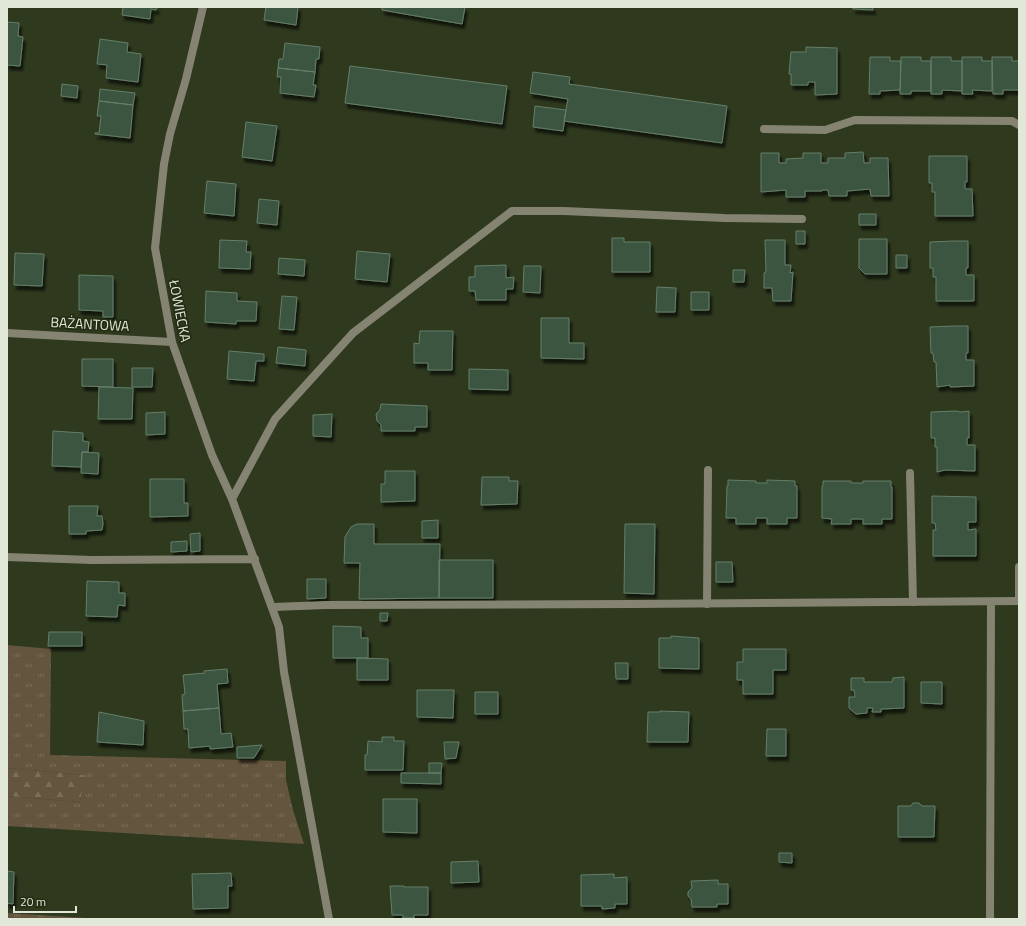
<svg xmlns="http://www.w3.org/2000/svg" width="1026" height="926" font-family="'Titillium Web',sans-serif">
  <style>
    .grass { fill: url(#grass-tufts) }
    .forest { fill: url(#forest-firs) }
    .building { fill: #3b5440; stroke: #657f69; filter: url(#shadow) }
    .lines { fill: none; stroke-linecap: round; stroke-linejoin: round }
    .service { stroke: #858472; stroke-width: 8 }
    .minor { stroke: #858472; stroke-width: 8 }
    .labels { text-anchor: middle; stroke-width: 3.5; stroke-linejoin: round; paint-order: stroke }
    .street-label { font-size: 14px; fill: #e1e8d8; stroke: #252e15 }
  </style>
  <defs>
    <pattern id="grass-tufts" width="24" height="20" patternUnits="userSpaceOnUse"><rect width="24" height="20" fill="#64553e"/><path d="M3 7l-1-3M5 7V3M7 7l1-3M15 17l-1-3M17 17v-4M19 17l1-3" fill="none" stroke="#7a6d59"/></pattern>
    <pattern id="forest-firs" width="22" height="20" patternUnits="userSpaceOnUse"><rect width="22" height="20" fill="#64553e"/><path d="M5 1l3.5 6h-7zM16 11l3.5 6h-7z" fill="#7a6d59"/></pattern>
    <filter id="shadow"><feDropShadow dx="2.5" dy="4.5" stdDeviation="1" flood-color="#0009"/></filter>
  </defs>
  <rect width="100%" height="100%" fill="#2e391e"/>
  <path class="grass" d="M7 645 51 649 50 755 286 761V780L293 810 304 844 7 826V796L80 802 84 775 7 768Z
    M7 913 102 919H7Z"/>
  <path class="forest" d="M7 768 85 775 80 802 7 796Z"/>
  <path class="building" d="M123 7H157L156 10 151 9 150 19 122 15Z
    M266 7H298L296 25 264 20Z
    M382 7H465L462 24 382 10Z
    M853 7H873V10L853 9Z
    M7 22 19 23 18 36 23 37 20 66 7 65Z
    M100 39 128 43 127 52 141 54 138 82 106 78 107 65 97 64Z
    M285 43 320 47 319 59H316L315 72 278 68 279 59H283Z
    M806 47 837 48V94L815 95V82H808V85H791V74H789L791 52H806Z
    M870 57H890V61H901L900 90 880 91V94H869Z
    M901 57H921V61H931V91H911V94H900Z
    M931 57H951V61H962V91L942 90V94H931Z
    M962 57H982V61H992V91L972 90 973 94H962Z
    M992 57H1012V61H1019V90H1003V94H993Z
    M350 66 507 86 502 124 345 103Z
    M278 68 315 72 313 85H316L314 97 280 93 281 77H277Z
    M533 72 570 77 569 84 727 106 722 143 564 121 568 99 530 93Z
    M62 84 78 86 77 98 61 96Z
    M100 89 135 93 133 105 99 101Z
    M99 101 133 105 130 138 95 134V133H99L101 116H97Z
    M535 106 566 110 563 131 533 127Z
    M246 122 277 126 272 161 242 157Z
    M863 152 864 163H870V158H888L889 196H871L870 189 847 191V196H829L828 190H822V191H805V197H786V190L761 192V153H779V163H786V159L803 158V153H821V163H828V158H845V153Z
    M929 156H967V182H965V189H972L973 216H935V192H932V183H929Z
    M207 181 236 184 234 216 204 213Z
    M259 199 279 201 277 225 257 223Z
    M859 214H876V225H859Z
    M796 231H805V244H796Z
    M612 238H624V242H650V272H612Z
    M859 239H887V274H865L859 268Z
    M220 240 247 241 246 252H251L250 269 219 268Z
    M765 240H785V265H791L790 273 793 272 791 301H773L772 288H764V273L766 272Z
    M954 241H968V268H966V275H974V301H936V277H933V268H930V242Z
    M357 251 390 254 387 282 355 279Z
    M15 253 44 254 42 286 14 285Z
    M896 255H907V268H896Z
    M279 258 305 260 304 276 278 274Z
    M506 265V278L514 277 513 289H506V300H476L475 291H469V277H475V266Z
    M524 266H541L540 293 523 292Z
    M733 270H745L744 282H733Z
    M79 275 113 276V317H103V311L79 310Z
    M657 287 676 288 675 312H656Z
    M206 291 237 293V301L257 302 256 321H236V324L205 322Z
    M691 292H709V310H691Z
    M282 296 297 297 294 330 279 329Z
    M541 318H569V343H584V359L541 358Z
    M955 326H968V353H966V360H974V386L950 387V385L937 387 936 362H934L933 353H931L930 327Z
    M420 331H453L452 370H428V363H414V343L419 344Z
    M278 347 306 350 305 366 276 363Z
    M229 351 264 354V361H256L254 381 227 379Z
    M82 359H113V387L82 386Z
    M132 368H153L152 387H132Z
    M469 369 508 370V390L469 389Z
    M99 387 133 388 132 419H98Z
    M381 404 427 406V427H415V431H381V425L377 421 376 414 380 410Z
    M956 411 961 412 969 411V438H967V445H975V471L945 470 937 472V447H935V438H931V412Z
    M165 412V434L146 435V413Z
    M332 414 331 437 313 436V415Z
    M53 431 83 433V441L89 442 88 452H82L81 467 52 466Z
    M82 452 99 453 98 474 81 473Z
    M385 471H415V501L381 502V484H385Z
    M482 477H509V481H518L517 504 481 505Z
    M150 479H184V503H188V516L150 517Z
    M728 480 756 481V483H767V480L795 481V486H797V518H787V524H767V518H756V524H736V518H726L727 486H728Z
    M823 481H851V483H863V481H891V487H892V519H882V524H863V519H851V524H831L832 519 822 518V486H823Z
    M932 496 976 497V522H968V530L976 529V556H933V530H936L935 523H932Z
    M69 506H98L97 516H102L103 524 102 530 86 531V534H69Z
    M438 520V538H422V521Z
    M357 524H374V544H440L439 598 359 599 360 563H344L345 537 351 527Z
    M625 524H655L654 594 624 593Z
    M200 533V551L191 552 190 534Z
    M187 541V551L171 552V542Z
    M439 560H493V598H439Z
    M716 562H732L733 582H716Z
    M307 579H326V598L307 599Z
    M87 581 119 582V593H125V606L118 605 117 617 86 616Z
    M380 613H388L387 621H380Z
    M333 626 361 627V638H368V658H333Z
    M49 632H82V646H48Z
    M671 636 699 638V669L659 668V638H671Z
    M743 649H786V670H773V694H743V680H737V662H743Z
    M357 658 388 659V680H357Z
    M615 663H628V679H616Z
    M227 669 228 683 217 684 219 708 183 711 182 695 185 694 183 675 205 673 204 671Z
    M904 677V708L881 709V712H872L873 708H867V713L856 714 849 708V697H855L854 690H851V678H864V682H892L893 678Z
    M921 682H942V704L921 703Z
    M417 690H454L453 718 417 717Z
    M475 692H498V714H475Z
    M219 708 221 734 231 733 233 747 210 749V746L189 748 188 729H184L183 711Z
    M660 711 689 712 688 742H647L648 712H660Z
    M99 712 144 721 143 745 97 742Z
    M767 729H786V756H766Z
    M382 737H394V741H404L403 770H365V755H367L368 741 382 742Z
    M444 742H459L456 758 445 759Z
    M262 745 254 758H237V747Z
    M429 763H442L441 773H429Z
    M401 773H441V784L401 783Z
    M383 799H417V833L383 832Z
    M913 803H919L922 806H935L934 837H898V806H911Z
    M779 853H792V863L779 862Z
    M478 861 479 882 451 883V862Z
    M7 871 14 872 13 904 7 903Z
    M231 873 232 886H228V908L193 909 192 874Z
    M614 874V878L627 877V904H615V908L602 909V906H581V875Z
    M718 880V884H728V904H717V907H692L691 899 688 896V892L692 888 691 881Z
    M390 886H404V887H428V915H414V918H403V915H392Z"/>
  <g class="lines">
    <path class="service" d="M764 129 825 130 855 120 1012 121 1019 125
      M910 473 913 602
      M1019 601V567
      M707 604 708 470
      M273 607 326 605 632 604"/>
    <path class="minor" d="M203 7 186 79 170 134 164 164 155 248 172 342 212 455 232 499 279 627 284 672 329 919
      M7 333 172 342
      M232 499 275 419 353 333 512 211H564L724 218 802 219
      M7 557 92 560 255 559
      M632 604 1019 601
      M990 919 991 602"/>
  </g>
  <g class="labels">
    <g class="street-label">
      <text transform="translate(180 311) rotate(79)" y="5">ŁOWIECKA</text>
      <text transform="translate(90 324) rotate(3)" y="5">BAŻANTOWA</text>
    </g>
  </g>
  <rect width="1026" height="926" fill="none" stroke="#e1e8d8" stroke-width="16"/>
  <path d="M14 906v6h62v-6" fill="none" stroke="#e1e8d8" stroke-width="2"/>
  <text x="20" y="906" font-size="12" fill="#e1e8d8" stroke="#252e15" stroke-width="3" paint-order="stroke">20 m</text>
</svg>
